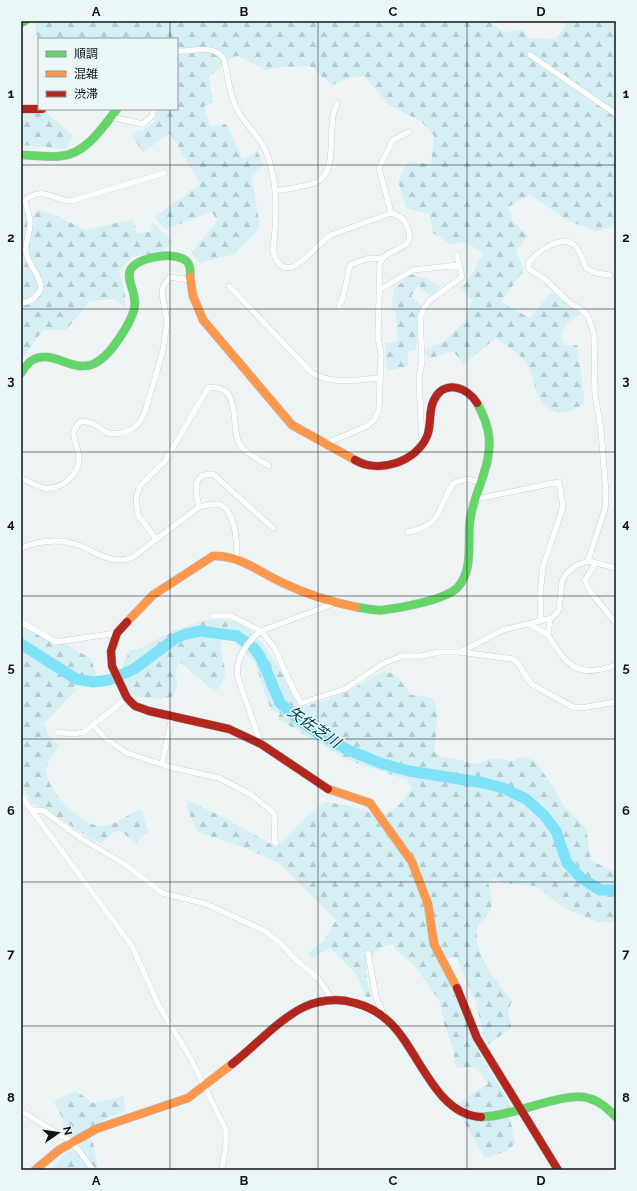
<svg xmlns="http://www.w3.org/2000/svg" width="637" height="1191" font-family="Raleway,'Noto Sans JP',sans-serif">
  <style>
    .forest { fill: url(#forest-firs) }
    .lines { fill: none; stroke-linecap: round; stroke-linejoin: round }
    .river { stroke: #7fe2f8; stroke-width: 11 }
    .street-casing { stroke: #b8bcbd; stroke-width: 6 }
    .fast-casing { stroke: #b8bcbd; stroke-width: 9 }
    .slow-casing { stroke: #b8bcbd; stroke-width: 9 }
    .jam-casing { stroke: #b8bcbd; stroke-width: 9 }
    .street { stroke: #fcfdfd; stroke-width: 5.5 }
    .fast { stroke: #63d668; stroke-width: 8 }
    .slow { stroke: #ff974d; stroke-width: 8 }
    .jam { stroke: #b3261e; stroke-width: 8 }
    .grid { fill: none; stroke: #121516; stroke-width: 1; stroke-opacity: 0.55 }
    .labels { text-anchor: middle; stroke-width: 3; stroke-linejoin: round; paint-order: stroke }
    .water-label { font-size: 15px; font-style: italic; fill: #00424e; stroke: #eaf6f8 }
    .neatline { fill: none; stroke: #121516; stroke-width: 1.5 }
    .grid-label { font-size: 13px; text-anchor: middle; font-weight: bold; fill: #121516 }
  </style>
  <defs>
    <pattern id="forest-firs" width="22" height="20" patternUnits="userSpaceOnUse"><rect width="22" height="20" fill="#d5eff5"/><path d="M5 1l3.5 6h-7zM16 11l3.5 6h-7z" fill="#b6ccd1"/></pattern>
  </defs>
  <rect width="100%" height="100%" fill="#eef4f4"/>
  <path class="forest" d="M36 21H491L492 24 505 32 522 29 527 38 556 39 564 28 565 21H616V226L596 231 568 221 530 195 508 207 513 221 528 235 516 252 524 270 501 302 530 318 551 292 581 314 567 323 561 336 565 345H577L585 402C569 416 549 418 539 396 533 386 533 374 527 364 523 356 504 344 496 338L464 364 453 351 427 359 425 349 443 342 465 321 472 300 459 288 467 282 483 254 467 242 451 245 433 233 429 214 406 208 398 181 408 162 431 164 434 136 421 121 389 105 364 76 349 78 332 85 310 66 282 67 266 70 238 56 232 57 209 77 213 103 204 106 210 126 226 124 243 159 257 151 264 165 252 177 260 228 234 254 199 263 192 252 217 221 212 212 166 229 154 217 200 184 170 133 143 153 131 133 144 130 155 122 157 112 156 109H177V39H39V43L35 31Z
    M21 113 48 114 74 136 65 149 21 145Z
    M21 207 32 217 38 210 57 216 86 230 133 219 137 233 151 232 152 222 173 242 162 252 133 256 119 271 125 294V308L114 299 90 301 66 330H43L21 360Z
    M411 274 430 280 440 287 430 295 418 286 411 296 421 305 418 313 416 350 408 352V366L387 371 385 343 398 341 396 312 391 310 394 289Z
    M205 620C212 620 220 619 227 620 261 624 285 681 300 707 323 702 343 695 363 683 370 679 380 670 388 672 399 674 405 686 411 695 417 696 426 695 430 698 442 705 435 738 434 751L441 756 477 764 492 758 511 761 522 757 534 760 550 782 564 806 586 828 591 860 606 868 616 871V922H597L564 908 536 886 504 883 493 878 488 882C490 892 495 906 488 915 485 919 479 922 478 927 470 952 498 983 512 1001L508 1010 511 1028 489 1044 484 1038 476 1002 456 957 446 958 441 964 481 1056 509 1102 510 1118 515 1143 507 1151 485 1158 454 1105 488 1084C477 1067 478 1066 458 1068L454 1064V1052L444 1024 439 1000 414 965 397 951 393 944C380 945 367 956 366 971 366 979 369 989 371 997L366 998 357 975 330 948 312 958 308 953 324 940 336 920 280 864 248 849 198 832 186 807 189 801 223 817 276 847 311 812 325 802 347 805 370 812 388 813 400 804 412 789 407 780 348 760 278 719 280 713 271 710 255 663 233 640 222 639C217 665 236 669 215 692L180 662 176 669 177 689 171 698C155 700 142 698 127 693L122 666 130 650 141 648 173 631Z
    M21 622 91 658 97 678 70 689H77L44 724 49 737 59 746C55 752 46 763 46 770 46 790 81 825 100 826 116 827 128 812 142 809L148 832 136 843 119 830 113 833 101 843 93 840 47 810 34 805 21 786Z
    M77 1092 93 1103 123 1096 126 1110 87 1128 93 1143 98 1170H50L69 1150 84 1143 74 1136 61 1130 64 1121 54 1102 70 1093Z"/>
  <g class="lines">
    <path class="river" d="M21 644 76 679 93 682 109 680 134 669 176 638 186 634 200 631 237 636 254 648 261 658 280 703 300 721 319 734 348 750 383 764 409 771 484 783 503 788 526 799 544 815 556 831 567 863 581 878 600 890H616"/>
    <defs>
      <path id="street" d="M177 51C194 52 213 43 224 59 228 77 230 99 240 114 247 127 258 135 265 149 279 182 277 216 273 251 285 293 315 244 331 235L391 213C399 215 404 218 407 226 419 253 384 246 380 264L378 336 381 355 379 410 374 420 367 426 325 444
        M530 55 616 114
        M111 117 143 124 152 116 153 109
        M276 191C288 189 303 187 315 183 341 172 325 125 337 104
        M391 213 379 168 393 140 409 132
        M457 254 459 265
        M229 286 312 373C335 385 354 380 379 378
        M379 290 413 270 459 265 462 277 429 301 423 310 420 318 422 361 419 378 422 442
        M21 302C26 303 31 301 35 297 51 284 27 266 26 252 25 242 31 231 30 221 29 214 26 207 25 200 45 186 51 200 71 201L164 173
        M339 306 343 298 350 265 369 258 381 259
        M21 478C28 481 37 487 44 488 61 490 78 476 79 459 79 443 66 435 81 421L92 423 109 434 121 433 131 430 139 423 145 412 163 350 167 321 162 294 163 287 170 277 190 280
        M476 499 559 482 563 507 543 566 540 593 541 621
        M199 507C196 492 190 474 213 474L273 528
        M408 532C445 524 436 507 454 483L466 479 482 482
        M156 539 138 515 136 498 140 486 165 461 208 388C243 383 230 426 239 443 244 453 260 460 269 466
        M21 548C40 540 58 538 78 545 97 552 112 566 133 557L199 507C206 506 215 502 221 505 236 513 237 543 237 558
        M588 561 605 509 606 494 601 430 595 394 594 334 588 316 581 309 571 304 546 280 529 269 528 264C535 252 563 233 575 246 581 251 583 261 586 268L596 273 610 275
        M596 563 585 580 589 590 616 623
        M212 616H231L261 631 274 647 294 691 301 703 345 689 384 663 402 656H421L439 652H460L513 659 518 663 531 684 573 707 581 708 616 702
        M550 619 548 635C568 666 576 679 616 665
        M21 622 56 642 117 633
        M529 624 548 635
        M460 652 503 630 552 618 559 610 562 581 566 574 575 566 588 561 616 568
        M93 725 106 739 127 753 170 767 219 778 250 794 273 812 275 817 274 841 276 843
        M57 732 72 734 84 732 127 698
        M261 744 238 678C235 659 246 642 261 631L338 602
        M162 764 172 716
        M21 796 132 946 159 1006 190 1057 226 1130V1145L222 1170
        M34 811 37 810 44 811 82 839 126 865 162 893 206 904 265 931 279 942 297 961 318 978 332 999
        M368 953 376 997 384 1016
        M21 1111 67 1139 78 1149 93 1170"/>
      <path id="fast" d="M21 23 25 21
        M21 155C34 155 48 158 61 156 86 154 103 127 117 109
        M21 373C24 369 27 364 31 361 53 346 76 379 100 360 112 352 130 324 134 310 140 287 111 269 150 258 160 256 171 254 181 258 190 261 191 268 190 277
        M356 607C364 608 374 611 383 610 400 608 446 600 458 587 474 569 467 541 470 520 474 492 492 466 489 437 488 425 483 414 477 403
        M481 1117C512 1117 563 1091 588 1098 600 1101 608 1109 616 1117"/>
      <path id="slow" d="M190 277 193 296 203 320 292 425 355 460
        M127 622 153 595 213 556C240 555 259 572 283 583 306 594 331 602 356 607
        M328 789 370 803 412 862 428 904 434 944 457 988
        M35 1170 59 1150 96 1129 188 1098 232 1064"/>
      <path id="jam" d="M21 109H42
        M355 460C379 474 416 462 427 436 432 424 428 411 434 400 444 379 467 387 477 403
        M127 622 117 633 111 651 112 666 127 698 135 706 149 711 229 729 261 744 328 789
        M457 988 477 1038 558 1170
        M232 1064C254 1047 279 1019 304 1007 320 1000 338 998 355 1003 367 1006 377 1011 387 1020 418 1046 434 1115 481 1117"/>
    </defs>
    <use href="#street" class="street-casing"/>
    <use href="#fast" class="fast-casing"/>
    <use href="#slow" class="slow-casing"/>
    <use href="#jam" class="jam-casing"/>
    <use href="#street" class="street"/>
    <use href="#fast" class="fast"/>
    <use href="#slow" class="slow"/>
    <use href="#jam" class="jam"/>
  </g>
  <path class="grid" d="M170 21V39M318 21V1170M467 21V1170M170 109V1170M21 165H616M21 309H616M21 452H616M21 596H616M21 739H616M21 882H616M21 1026H616"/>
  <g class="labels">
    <g class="water-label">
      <text transform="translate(314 727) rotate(35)" y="5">矢佐芝川</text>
    </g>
  </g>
  <rect width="637" height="1191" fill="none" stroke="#eaf6f8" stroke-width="44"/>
  <rect x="38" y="38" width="140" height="72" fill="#eaf6f8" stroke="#949c9e"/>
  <rect x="46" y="51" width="20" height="6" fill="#63d668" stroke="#949c9e"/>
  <text x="74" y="58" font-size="12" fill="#121516">順調</text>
  <rect x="46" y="71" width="20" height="6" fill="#ff974d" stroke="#949c9e"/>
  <text x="74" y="78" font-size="12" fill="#121516">混雑</text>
  <rect x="46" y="91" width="20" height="6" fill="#b3261e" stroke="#949c9e"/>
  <text x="74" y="98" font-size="12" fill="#121516">渋滞</text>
  <g transform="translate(58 1133) rotate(77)" stroke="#eaf6f8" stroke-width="3" paint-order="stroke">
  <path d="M0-3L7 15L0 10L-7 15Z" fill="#121516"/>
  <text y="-6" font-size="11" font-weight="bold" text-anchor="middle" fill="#121516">N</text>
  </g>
  <rect x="22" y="22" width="593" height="1147" class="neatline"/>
  <g class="grid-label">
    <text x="96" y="16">A</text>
    <text x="244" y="16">B</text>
    <text x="393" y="16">C</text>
    <text x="541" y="16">D</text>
    <text x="11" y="98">1</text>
    <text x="626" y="98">1</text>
    <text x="11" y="242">2</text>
    <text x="626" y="242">2</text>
    <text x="11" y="385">3</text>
    <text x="626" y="385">3</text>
    <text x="11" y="528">4</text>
    <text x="626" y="528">4</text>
    <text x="11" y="672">5</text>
    <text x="626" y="672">5</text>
    <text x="11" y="815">6</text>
    <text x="626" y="815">6</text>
    <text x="11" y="958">7</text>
    <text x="626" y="958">7</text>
    <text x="11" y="1102">8</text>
    <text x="626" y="1102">8</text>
    <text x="96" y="1185">A</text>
    <text x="244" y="1185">B</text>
    <text x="393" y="1185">C</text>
    <text x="541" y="1185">D</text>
  </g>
</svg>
